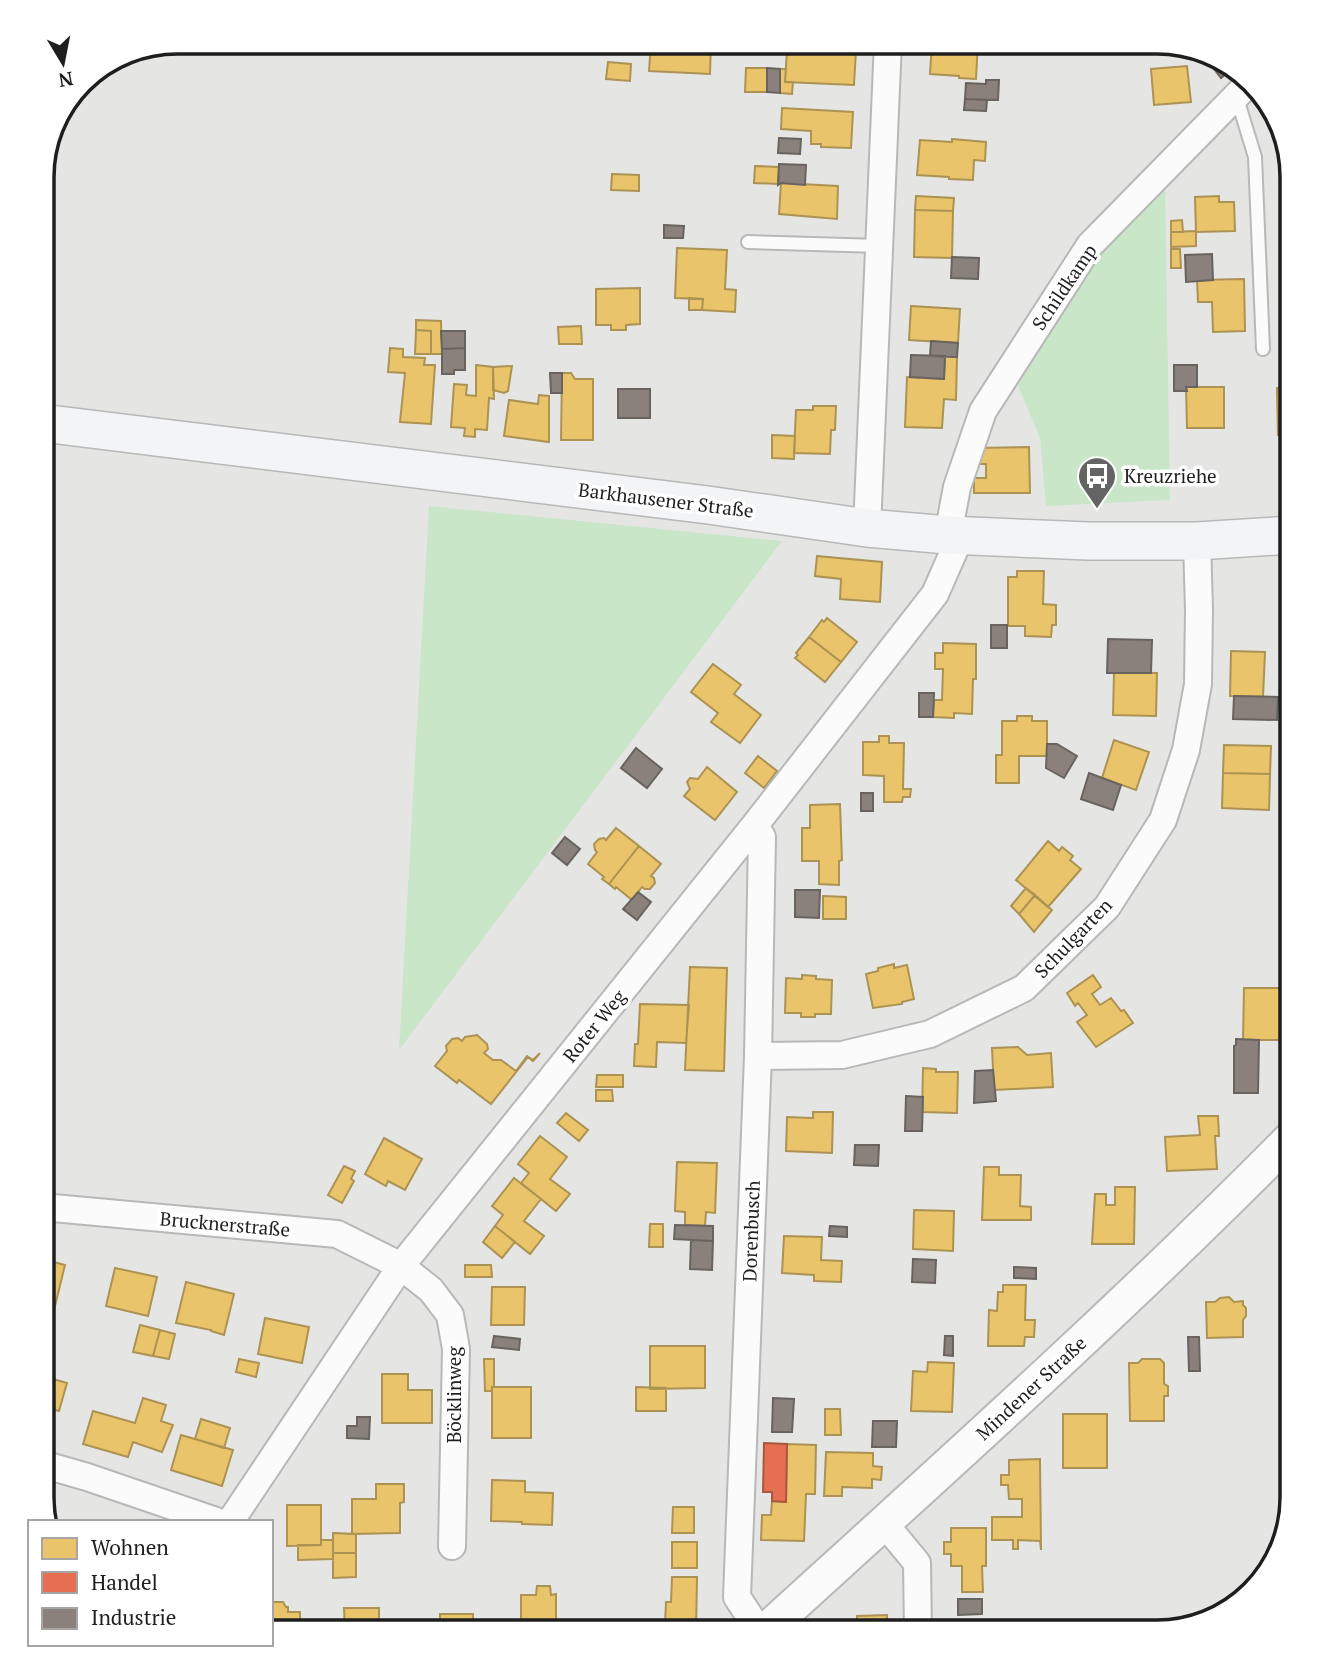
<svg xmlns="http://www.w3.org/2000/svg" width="1334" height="1674" font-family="'PT Serif',serif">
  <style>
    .green { fill: #cae6c9 }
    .homes { fill: #e9c46a; stroke: #ac9253; stroke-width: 2 }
    .shops { fill: #e76f51; stroke: #aa5741; stroke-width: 2 }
    .industry { fill: #8a817c; stroke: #696360; stroke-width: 2 }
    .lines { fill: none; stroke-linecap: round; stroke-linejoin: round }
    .service-casing { stroke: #b7b8b7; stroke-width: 16 }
    .minor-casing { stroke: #b7b8b7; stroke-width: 30 }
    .tertiary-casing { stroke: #b7b8b7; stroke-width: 37 }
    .secondary-casing { stroke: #b7b8b7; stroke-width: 40 }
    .service { stroke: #fbfbfb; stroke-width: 12 }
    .minor { stroke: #fbfbfb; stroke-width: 26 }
    .tertiary { stroke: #fbfbfb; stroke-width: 33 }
    .secondary { stroke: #f3f4f6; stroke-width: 37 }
    .labels { text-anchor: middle; stroke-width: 7; stroke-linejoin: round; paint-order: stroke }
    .street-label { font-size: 19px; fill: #1d1e1d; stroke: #fff }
    .poi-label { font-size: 19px; fill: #1d1e1d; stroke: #fff; text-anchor: start }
    .rim { fill: none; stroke: #1d1e1d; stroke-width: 3.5 }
  </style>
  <rect width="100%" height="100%" fill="#e5e6e4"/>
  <path class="green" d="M1165 178 1170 500 1046 506 1040 438 1005 355Z
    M429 506 782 541 399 1050Z"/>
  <path class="homes" d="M651 42H711L710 74 649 71Z
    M932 42H978L976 79 959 78V76L930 74Z
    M822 48 856 50 854 85 785 82 787 50 822 51Z
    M608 62 631 64 630 81 606 79Z
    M1187 66 1191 102 1154 105 1151 69Z
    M746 68H767V92H745Z
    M780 69H786L785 82H793L792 94 780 93Z
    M782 108 853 112 851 148 821 147V144H811V131L781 129Z
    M952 139 986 142 985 161 974 160 973 180 949 179V177L917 175 920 140 952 142Z
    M755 166 779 167 778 184 754 183Z
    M612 174 639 175V191L611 190Z
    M1282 181H1292V220L1284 221Z
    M781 183 838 186 837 219 779 214Z
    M916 196 954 198 953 211 915 210Z
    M1219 196V202H1234L1235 231 1196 232 1195 197Z
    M915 210 953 211 952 258 914 257Z
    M1182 220 1183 232H1171V221Z
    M1196 231V246L1171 247V232Z
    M677 248 727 250 725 289 736 290 735 312 702 310 703 299 675 298Z
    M1171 249H1180L1181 268H1171Z
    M1244 279 1245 331 1213 332 1212 302H1198L1197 280Z
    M640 288V324L626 325V330H611V325H596V289Z
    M689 298 703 299 702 310H689Z
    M911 306 960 309 958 343 909 340Z
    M416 320 441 321 442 354H431V331L416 330Z
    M581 326 582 344H559L558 327Z
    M416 330 431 331V354H415Z
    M390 348 403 349V357L425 358 424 365H435L431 424 400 422 405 373 388 372Z
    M945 356 957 357 956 400 944 399 942 428 905 427 907 377 944 379Z
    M476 365 493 367 494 399 489 398 487 430 475 429V437L464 436 465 428 451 427 454 384 467 385 466 395 476 396Z
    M512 366 508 391 504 393 493 390V367Z
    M562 373H571L575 379H593V440H561Z
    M1186 387H1224V428H1187Z
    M1292 387V435H1278L1277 388Z
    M539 395 549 396V442L504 436 509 400 538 404Z
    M813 406H836L835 430H831L830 454 794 453 796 410H813Z
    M772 435 795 436 794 459 772 458Z
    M1029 447 1030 493H974V478H986V464H976L975 448Z
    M817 556 882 562 880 602 840 599 841 579 815 576Z
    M1017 571H1044L1043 604 1056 605V625H1052L1051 637 1025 636V626H1008V577H1017Z
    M827 618 857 642 841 662 809 637 822 620 824 622Z
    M809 637 841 662 825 682 795 658 798 655 796 653Z
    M943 643 976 644V679H973L972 714 954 713V718L933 717 934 700H942L943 669H935V653H943Z
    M1231 651 1265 652 1263 697 1230 696Z
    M713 664 741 685 734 694 761 715 740 743 711 722 718 713 691 692Z
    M1114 672 1157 673 1156 716 1113 715Z
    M1017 716H1032V721H1047V756H1019V783H996V755H1002V721H1017Z
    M879 736H889V743H904L903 789H911L910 797H903L902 802H884V776L863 775V742H879Z
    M1114 740 1149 752 1136 790 1102 778Z
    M1224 745 1271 746 1270 774 1223 773Z
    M758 756 777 771 764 788 745 773Z
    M707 767 737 792 715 820 684 796 690 789 687 782 690 778 698 779Z
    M1223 773 1270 774 1269 810 1222 808Z
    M840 804 842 860 839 861V885L819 884V861H802V828H810V805Z
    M616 828 639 846 609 884 602 879 604 877 588 864 597 852 595 850 594 844 599 839 604 838 606 840Z
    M1048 841 1059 851 1062 847 1073 856 1070 860 1081 869 1048 907 1016 880Z
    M639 846 661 864 651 876 654 878 655 883 650 889H645L642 887 632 900 616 887 615 889 609 884Z
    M1026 888 1035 895 1019 914 1011 906Z
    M1035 895 1052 910 1034 932 1019 914Z
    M823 896 846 897V919H823Z
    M894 964V968L907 965 914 999 902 1002V1004L873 1008 866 974 878 971V968Z
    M690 967 727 968 724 1071 685 1070Z
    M802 975 816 976V979L832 980 831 1014H815V1017H801V1013H785L786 978 802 979Z
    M1093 975 1101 987 1092 994 1100 1005 1111 998 1121 1011 1124 1010 1133 1023 1096 1047 1077 1022 1087 1015 1078 1003 1075 1006 1067 993Z
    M1244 988H1288L1287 1040H1243Z
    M640 1004 689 1005 686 1043 657 1042 656 1067 634 1066 635 1044H638Z
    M477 1035 487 1044 488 1049 484 1053 493 1060H501L516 1071 527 1056 533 1060 540 1053 533 1061 528 1057 491 1104 459 1080 457 1083 435 1066 447 1051 446 1046 452 1039 458 1038 462 1041 465 1037Z
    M1018 1047 1027 1055 1051 1053 1053 1087 994 1090 992 1048Z
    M923 1068 936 1069V1072H958L957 1113 922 1112Z
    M597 1075H623V1087H596Z
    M596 1090H612L613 1101H596Z
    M813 1112H833L832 1153 786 1151 787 1117 813 1118Z
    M566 1113 588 1130 579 1141 557 1123Z
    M1198 1116H1218L1219 1136H1215L1217 1169 1167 1171 1165 1137 1200 1135Z
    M540 1136 567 1157 550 1179 570 1194 556 1211 521 1183 529 1173 518 1164Z
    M384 1138 422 1159 405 1190 388 1181 386 1186 365 1174Z
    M677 1162 717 1163 715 1213 706 1212 705 1226 685 1225V1212L675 1211Z
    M344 1166 355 1171 351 1179 354 1181 342 1203 328 1195Z
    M984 1167H999V1175H1021L1020 1206 1031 1207V1220H982Z
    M514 1178 541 1199 524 1221 544 1236 530 1254 495 1226 503 1215 492 1206Z
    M1115 1187H1135L1134 1244H1092L1095 1194H1106V1205H1115Z
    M914 1210 954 1211 953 1251 913 1249Z
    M650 1224H663V1247H649Z
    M495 1226 515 1242 502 1258 483 1242Z
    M784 1236 822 1237 821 1260 842 1261 841 1282 814 1281V1275L782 1273Z
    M42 1259 65 1265 55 1306 42 1303Z
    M465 1265H491L492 1277H465Z
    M115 1268 157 1277 148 1316 106 1306Z
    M186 1282 234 1294 224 1335 211 1331V1330L176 1323Z
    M1003 1285H1026L1025 1320H1035L1034 1337H1025L1024 1346H988L989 1310 997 1311 998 1292H1003Z
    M492 1287H525L524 1325H491Z
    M1229 1297 1234 1302 1243 1301V1305L1246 1308V1316L1243 1320V1337L1207 1338 1206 1302H1215L1220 1298Z
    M265 1318 309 1327 302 1363 258 1354Z
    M140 1325 160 1330 153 1356 133 1352Z
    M160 1330 175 1334 169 1359 153 1356Z
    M650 1346H705V1388L650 1389Z
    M239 1359 259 1363 256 1377 236 1372Z
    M484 1359H494V1387H492V1391H485Z
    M1142 1359H1160L1164 1363V1384L1168 1386V1396H1164V1421H1130L1129 1363H1138Z
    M928 1362 954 1363 952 1412 911 1411 913 1371 927 1372Z
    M382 1374H408V1390H432V1423H382Z
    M53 1379 67 1383 59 1411 45 1407Z
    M492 1387H531V1438H492Z
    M636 1387 666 1388V1411H636Z
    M42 1391 49 1393 42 1415Z
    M143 1398 166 1405 161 1421 173 1425 162 1452 133 1442 128 1457 83 1444 93 1411 135 1423Z
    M825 1409H840L841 1435H825Z
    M1063 1414H1107V1468H1063Z
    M201 1419 230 1428 224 1448 195 1439Z
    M181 1435 233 1450 222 1486 171 1470Z
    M787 1444 816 1445 815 1494H806L804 1541 761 1540 762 1515H771L772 1501 786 1502Z
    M826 1452 873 1453V1466L882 1467 881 1480 872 1479V1488L842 1487V1496H824Z
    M1040 1459 1041 1550 1040 1541 1018 1540V1549H1013V1540H992V1517H1022V1499H1009L1008 1485H1001V1475H1009V1460Z
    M492 1480 525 1481V1492L553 1493 552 1525 522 1524V1522L491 1521Z
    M376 1484H404V1502L400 1503V1533L352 1534V1499H376Z
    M287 1505H321V1545L287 1546Z
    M673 1507H694V1533H672Z
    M951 1528H986V1566H982L983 1592H962V1566H951V1554H944V1542H951Z
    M333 1533 356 1534V1553H333Z
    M321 1540H333V1559L298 1560V1545H321Z
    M672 1542H697V1568H672Z
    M333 1553H356V1577L333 1578Z
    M672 1577H697L696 1632H659V1624H665L666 1602H671Z
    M537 1586H550L551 1595 556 1594V1632H521V1595H536Z
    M274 1602H283L286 1607H288V1612H300V1632H271V1607Z
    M344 1608H379V1632H345Z
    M440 1614H473V1632H440Z
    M887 1615V1632H847V1628H857V1616Z"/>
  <path class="shops" d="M764 1443 787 1444 786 1502 772 1501V1492H763Z"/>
  <path class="industry" d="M1213 57 1224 60 1233 68 1221 78 1208 61Z
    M767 68 780 69V93L767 92Z
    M986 80H999L998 100 965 99 966 83 986 84Z
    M965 99 987 100 986 111 964 110Z
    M779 138 801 139 800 154 778 153Z
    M779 164 806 165 805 185 781 183 778 185Z
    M664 225 684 226 683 238H664Z
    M1212 254 1213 280 1186 282 1185 255Z
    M952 257 979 258 978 279 951 278Z
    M441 331H465V348L442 349Z
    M931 341 958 343 957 357 930 356Z
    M465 348V370H454V374H442V349Z
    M911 355 945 356 944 379 910 377Z
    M1174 365H1197V387H1186L1187 391H1174Z
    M550 373H562V393H551Z
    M618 389H650V418H618Z
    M991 625H1007V648H991Z
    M1108 639 1152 640 1151 673H1107Z
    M919 693H934L933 717H919Z
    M1234 696 1278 697 1277 720 1233 719Z
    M1047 744H1057L1077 756 1064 778 1046 768Z
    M636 748 662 769 647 788 621 768Z
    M1089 773 1121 785 1113 810 1081 799Z
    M861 793H873V811H861Z
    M565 837 580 849 567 865 552 853Z
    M795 890H820L819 918 795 917Z
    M638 892 651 902 637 920 623 909Z
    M1236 1039 1259 1040 1258 1093H1234V1046L1236 1045Z
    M993 1070 996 1101 974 1103 975 1071Z
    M906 1096 923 1097 922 1131H905Z
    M855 1145H879L878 1166 854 1165Z
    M675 1225 713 1226V1241L674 1239Z
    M830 1226 847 1227V1237L829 1236Z
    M691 1240 713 1241 712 1270 690 1269Z
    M913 1259 936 1260 935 1283 912 1282Z
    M1014 1267 1036 1268V1279L1014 1278Z
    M494 1336 520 1339 519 1350 492 1347Z
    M945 1336H953V1356L944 1355Z
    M1188 1337H1199L1200 1371H1189Z
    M773 1398 794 1399 792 1432H772Z
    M357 1417H370L369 1439 347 1438V1426H357Z
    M873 1421H897L896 1447H872Z
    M958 1599H982V1614L958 1615Z"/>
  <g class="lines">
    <defs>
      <path id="service" d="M1236 95 1255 157 1263 349
        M748 242 880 246"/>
      <path id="minor" d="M867 528 888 42
        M948 535 957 487 983 411 1090 245 1249 83
        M755 825 762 837 758 1056 737 1597 760 1632
        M758 1056 842 1055 930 1034 1024 988 1107 907 1163 820 1186 750 1198 684 1199 610 1197 541
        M42 1207 337 1234 401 1266 431 1290 450 1315 456 1349 452 1546
        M42 1464 87 1477 219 1522
        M230 1522 401 1266 755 825 935 594 961 535
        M884 1523 917 1563 918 1632"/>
      <path id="tertiary" d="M764 1632C942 1470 1122 1309 1292 1137"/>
      <path id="secondary" d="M42 423 708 505 867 528 948 535 1088 541H1197L1292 535"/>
    </defs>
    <use href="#service" class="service-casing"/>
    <use href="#minor" class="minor-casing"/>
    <use href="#tertiary" class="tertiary-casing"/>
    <use href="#secondary" class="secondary-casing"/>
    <use href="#service" class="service"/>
    <use href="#minor" class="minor"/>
    <use href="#tertiary" class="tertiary"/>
    <use href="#secondary" class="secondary"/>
  </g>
  <defs>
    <symbol id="bus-pin" viewBox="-11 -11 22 30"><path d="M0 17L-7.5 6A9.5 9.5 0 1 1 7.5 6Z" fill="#636463" stroke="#fff"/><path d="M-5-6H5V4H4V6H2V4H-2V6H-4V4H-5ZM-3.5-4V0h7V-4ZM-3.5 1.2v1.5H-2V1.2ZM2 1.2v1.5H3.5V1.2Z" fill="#fff"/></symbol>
  </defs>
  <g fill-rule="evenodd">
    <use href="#bus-pin" x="1075" y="454" width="44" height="60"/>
  </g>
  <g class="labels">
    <g class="street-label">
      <text transform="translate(1064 287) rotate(-56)" y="7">Schildkamp</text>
      <text transform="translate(666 500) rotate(7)" y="7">Barkhausener Straße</text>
      <text transform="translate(1073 938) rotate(-46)" y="7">Schulgarten</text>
      <text transform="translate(594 1026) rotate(-51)" y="7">Roter Weg</text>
      <text transform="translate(225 1224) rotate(5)" y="7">Brucknerstraße</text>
      <text transform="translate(751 1231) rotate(-88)" y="7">Dorenbusch</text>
      <text transform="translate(1031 1388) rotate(-43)" y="7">Mindener Straße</text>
      <text transform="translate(454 1395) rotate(-90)" y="7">Böcklinweg</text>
    </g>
    <g class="poi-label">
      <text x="1124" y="483">Kreuzriehe</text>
    </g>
  </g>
  <path d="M0 0H1334V1674H0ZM177 54H1157A123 123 0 0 1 1280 177V1497A123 123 0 0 1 1157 1620H177A123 123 0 0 1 54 1497V177A123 123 0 0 1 177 54Z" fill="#fff" fill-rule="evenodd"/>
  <path class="rim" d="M177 54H1157A123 123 0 0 1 1280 177V1497A123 123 0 0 1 1157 1620H177A123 123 0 0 1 54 1497V177A123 123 0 0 1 177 54Z"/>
  <rect x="28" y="1520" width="245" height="126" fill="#ffffff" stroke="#a5a5a5" stroke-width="2"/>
  <rect x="42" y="1538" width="35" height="21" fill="#e9c46a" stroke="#a5a5a5" stroke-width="2"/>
  <text x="91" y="1555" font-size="21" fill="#1d1e1d">Wohnen</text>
  <rect x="42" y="1572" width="35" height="21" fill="#e76f51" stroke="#a5a5a5" stroke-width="2"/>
  <text x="91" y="1590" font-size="21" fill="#1d1e1d">Handel</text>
  <rect x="42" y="1608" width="35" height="21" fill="#8a817c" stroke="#a5a5a5" stroke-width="2"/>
  <text x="91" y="1625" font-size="21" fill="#1d1e1d">Industrie</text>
  <g transform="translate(63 63) rotate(170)" stroke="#ffffff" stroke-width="5" paint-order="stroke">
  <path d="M0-5L12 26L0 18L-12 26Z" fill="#1d1e1d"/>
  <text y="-10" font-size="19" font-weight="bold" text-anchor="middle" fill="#1d1e1d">N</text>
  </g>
</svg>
